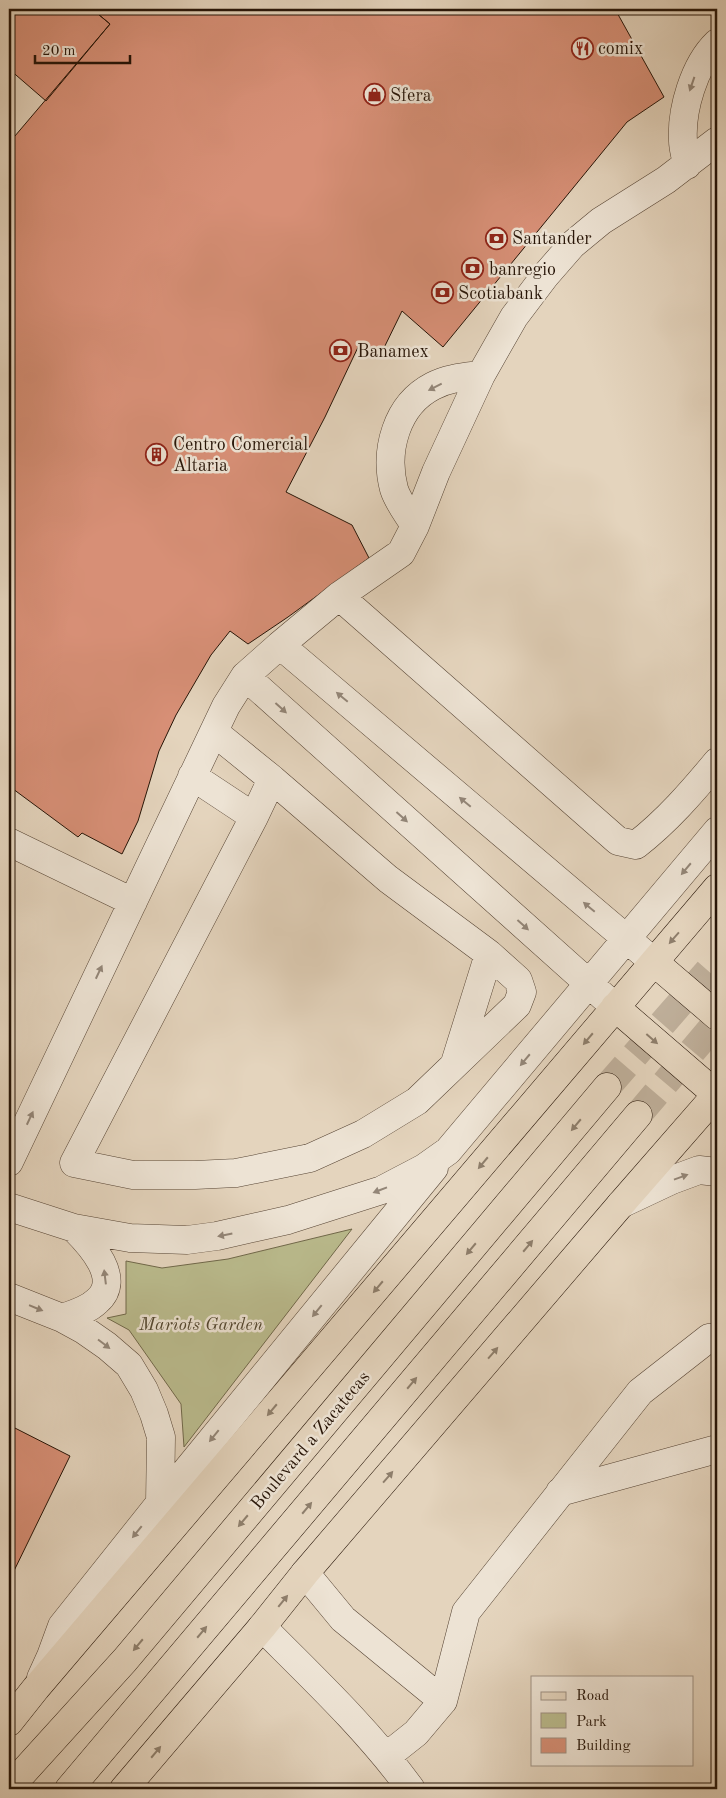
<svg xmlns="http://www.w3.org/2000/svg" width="726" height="1798" font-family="'Old Standard TT',serif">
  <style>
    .green { fill: #babb8d; stroke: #70684a }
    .building { fill: #d78f76; stroke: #261407 }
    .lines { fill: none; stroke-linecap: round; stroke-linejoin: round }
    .major-tunnel { stroke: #beae99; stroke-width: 28; stroke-dasharray: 28 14; stroke-linecap: butt }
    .minor-casing { stroke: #564434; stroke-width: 29 }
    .major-casing { stroke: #261407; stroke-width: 29 }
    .minor { stroke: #ede3d4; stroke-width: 28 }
    .major { stroke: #e4d4bd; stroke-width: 28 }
    .oneway { fill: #938678 }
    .oneway2 { fill: #8e7e6b }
    .labels { text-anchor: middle; stroke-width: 5; stroke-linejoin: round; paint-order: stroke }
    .poi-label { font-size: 18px; fill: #261407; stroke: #ede3d4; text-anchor: start }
    .park-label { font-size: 18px; font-style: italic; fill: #52462f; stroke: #ede3d4 }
    .street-label { font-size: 18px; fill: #261407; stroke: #ede3d4 }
  </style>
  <rect width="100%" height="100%" fill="#e4d4bd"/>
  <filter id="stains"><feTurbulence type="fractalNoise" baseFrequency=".004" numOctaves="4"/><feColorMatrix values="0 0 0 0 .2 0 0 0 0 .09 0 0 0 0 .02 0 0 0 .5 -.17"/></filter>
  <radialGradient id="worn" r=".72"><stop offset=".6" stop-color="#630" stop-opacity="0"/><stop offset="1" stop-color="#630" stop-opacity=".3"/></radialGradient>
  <path class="green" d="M352 1229 184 1447 181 1404 129 1330 107 1318 126 1314V1261L162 1268 228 1259Z"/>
  <path class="building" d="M9 9H92L110 24 46 101 9 69Z
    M92 9H615L664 97 627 122 443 347 402 311 380 356 360 343 325 417 286 492 352 525 369 558 288 617 248 644 230 631 211 655 176 715 159 751 138 821 122 854 82 833 78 837 9 786V143L110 24Z
    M9 1425 70 1456 10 1579 9 1578Z"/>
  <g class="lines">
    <path class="major-tunnel" d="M607 1087 717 961
      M638 1115 717 1022"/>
    <defs>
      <path id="minor" d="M687 165C686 157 683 149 683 141 681 110 694 65 717 43
        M415 526C408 514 398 502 394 489 384 451 396 405 433 386 448 378 465 377 481 375
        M339 596 618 841 636 845C667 821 692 792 717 762
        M280 645 654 962
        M245 676 615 1007
        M214 732 272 779 388 879 489 954 518 980 522 992 517 1005 417 1101 363 1134 310 1158 236 1173 195 1175H133L74 1163 254 817 272 779
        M192 776 254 817
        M9 842 133 902
        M455 1063 489 954
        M9 1162 226 706 245 676 280 645 339 596 401 553 415 526 436 472 481 375 514 317 545 276 572 245 601 221 666 180 717 141
        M621 1204 672 1180 699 1170 717 1172
        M9 1207 74 1228 130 1238 187 1240 217 1236 288 1220 382 1190 424 1168 448 1151 717 831
        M9 1297 62 1318 84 1330 107 1346 129 1365 144 1390 154 1414 161 1437 160 1503 62 1626 51 1656 41 1678
        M62 1318C74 1314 88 1310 97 1301 123 1279 90 1244 74 1228
        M560 1492 717 1449
        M160 1503 434 1168
        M305 1573 343 1619 443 1701
        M262 1627C314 1679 368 1730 411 1789
        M387 1756 416 1733 443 1701 466 1612 640 1392 709 1338 717 1337"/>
      <path id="major" d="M654 962 717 1016
        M615 1007 717 1095
        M9 1722 36 1688 717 888
        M9 1788 125 1660 607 1087
        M69 1789 638 1115
        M124 1789 262 1627 305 1573 621 1204 717 1094"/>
    </defs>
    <use href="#minor" class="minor-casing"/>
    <use href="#major" class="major-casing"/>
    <use href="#minor" class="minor"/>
    <use href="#major" class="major"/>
  </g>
  <defs><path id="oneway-solid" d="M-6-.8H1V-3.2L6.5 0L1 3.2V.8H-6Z" transform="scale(1.25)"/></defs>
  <g class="oneway">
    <use href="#oneway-solid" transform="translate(692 84) rotate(109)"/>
    <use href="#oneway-solid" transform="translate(435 387) rotate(153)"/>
    <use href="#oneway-solid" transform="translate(342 697) rotate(-140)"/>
    <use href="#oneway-solid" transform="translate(281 708) rotate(42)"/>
    <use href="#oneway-solid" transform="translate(465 802) rotate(-140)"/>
    <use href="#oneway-solid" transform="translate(402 817) rotate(42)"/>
    <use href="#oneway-solid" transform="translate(686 869) rotate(130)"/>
    <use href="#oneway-solid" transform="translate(589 907) rotate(-140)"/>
    <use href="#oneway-solid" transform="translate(523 925) rotate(42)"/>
    <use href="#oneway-solid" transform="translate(99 972) rotate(-65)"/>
    <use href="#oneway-solid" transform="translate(525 1060) rotate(130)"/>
    <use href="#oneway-solid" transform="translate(30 1118) rotate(-65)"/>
    <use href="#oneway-solid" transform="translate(681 1177) rotate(-20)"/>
    <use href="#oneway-solid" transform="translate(380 1190) rotate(159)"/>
    <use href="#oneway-solid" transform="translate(225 1235) rotate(169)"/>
    <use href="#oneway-solid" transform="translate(105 1277) rotate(-97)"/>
    <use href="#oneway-solid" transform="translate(36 1308) rotate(22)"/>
    <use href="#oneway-solid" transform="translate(317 1311) rotate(129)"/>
    <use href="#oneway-solid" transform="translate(104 1344) rotate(37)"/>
    <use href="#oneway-solid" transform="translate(214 1436) rotate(129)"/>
    <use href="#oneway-solid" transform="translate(137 1532) rotate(129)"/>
  </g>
  <g class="oneway2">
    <use href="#oneway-solid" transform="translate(674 938) rotate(131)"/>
    <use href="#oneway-solid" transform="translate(588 1039) rotate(130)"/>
    <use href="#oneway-solid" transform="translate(652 1039) rotate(41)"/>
    <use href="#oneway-solid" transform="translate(576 1125) rotate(130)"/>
    <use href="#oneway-solid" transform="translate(483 1163) rotate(130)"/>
    <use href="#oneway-solid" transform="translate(528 1246) rotate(-50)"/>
    <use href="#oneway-solid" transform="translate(471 1249) rotate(130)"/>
    <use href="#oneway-solid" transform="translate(378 1287) rotate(130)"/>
    <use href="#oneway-solid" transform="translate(493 1353) rotate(-49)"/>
    <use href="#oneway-solid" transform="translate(412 1383) rotate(-50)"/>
    <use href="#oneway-solid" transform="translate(272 1410) rotate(130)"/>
    <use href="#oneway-solid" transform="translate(388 1477) rotate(-49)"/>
    <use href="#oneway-solid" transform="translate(307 1508) rotate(-50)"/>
    <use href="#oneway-solid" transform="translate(243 1521) rotate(130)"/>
    <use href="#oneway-solid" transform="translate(283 1601) rotate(-51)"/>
    <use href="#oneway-solid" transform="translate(202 1632) rotate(-50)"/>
    <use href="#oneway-solid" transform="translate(138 1645) rotate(130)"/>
    <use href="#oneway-solid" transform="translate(156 1752) rotate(-50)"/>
  </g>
  <defs>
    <symbol id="restaurant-ring" viewBox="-11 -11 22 22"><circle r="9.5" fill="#ede3d4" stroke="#8f2418" stroke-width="1.5"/><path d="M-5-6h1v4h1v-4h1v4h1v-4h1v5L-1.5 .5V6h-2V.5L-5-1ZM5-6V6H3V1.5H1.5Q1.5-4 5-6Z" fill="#8f2418"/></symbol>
    <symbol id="shop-ring" viewBox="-11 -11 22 22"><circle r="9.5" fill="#ede3d4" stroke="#8f2418" stroke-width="1.5"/><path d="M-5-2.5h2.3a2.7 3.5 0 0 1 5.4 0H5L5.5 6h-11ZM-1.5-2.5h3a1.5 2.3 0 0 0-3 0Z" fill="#8f2418"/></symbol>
    <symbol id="bank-ring" viewBox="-11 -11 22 22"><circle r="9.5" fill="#ede3d4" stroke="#8f2418" stroke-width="1.5"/><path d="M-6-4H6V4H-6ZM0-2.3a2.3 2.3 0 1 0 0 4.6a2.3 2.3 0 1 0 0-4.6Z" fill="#8f2418"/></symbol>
    <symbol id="building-ring" viewBox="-11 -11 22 22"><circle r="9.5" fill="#ede3d4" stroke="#8f2418" stroke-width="1.5"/><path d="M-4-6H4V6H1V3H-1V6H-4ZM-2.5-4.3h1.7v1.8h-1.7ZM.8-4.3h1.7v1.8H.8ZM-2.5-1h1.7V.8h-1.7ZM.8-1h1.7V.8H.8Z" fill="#8f2418"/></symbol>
  </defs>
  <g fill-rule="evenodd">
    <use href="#restaurant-ring" x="570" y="36" width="25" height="25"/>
    <use href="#shop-ring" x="362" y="82" width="25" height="25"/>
    <use href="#bank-ring" x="484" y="226" width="25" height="25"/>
    <use href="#bank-ring" x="460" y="256" width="25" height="25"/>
    <use href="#bank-ring" x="430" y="280" width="25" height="25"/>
    <use href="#bank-ring" x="328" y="338" width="25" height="25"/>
    <use href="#building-ring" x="144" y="442" width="25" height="25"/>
  </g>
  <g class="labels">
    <g class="poi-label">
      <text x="598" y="54">comix</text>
      <text x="390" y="101">Sfera</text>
      <text x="512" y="244">Santander</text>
      <text x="489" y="275">banregio</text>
      <text x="458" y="299">Scotiabank</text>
      <text x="357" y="357">Banamex</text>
      <text x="173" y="450">Centro Comercial<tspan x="173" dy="21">Altaria</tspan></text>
    </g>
    <g class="park-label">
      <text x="201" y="1330">Mariots Garden</text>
    </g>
    <g class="street-label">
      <text transform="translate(310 1440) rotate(-50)" y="6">Boulevard a Zacatecas</text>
    </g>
  </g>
  <rect width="726" height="1798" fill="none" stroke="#e4d4bd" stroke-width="30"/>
  <rect x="10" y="10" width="706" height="1778" fill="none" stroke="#261407" stroke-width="2.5"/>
  <rect x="15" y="15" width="696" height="1768" fill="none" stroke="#261407"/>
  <rect x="531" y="1676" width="162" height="90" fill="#ede3d4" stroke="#9d9082"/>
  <rect x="541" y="1692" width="25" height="8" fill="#e4d4bd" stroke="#9d9082"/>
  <text x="576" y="1700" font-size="15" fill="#261407">Road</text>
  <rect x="541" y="1713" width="25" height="15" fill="#babb8d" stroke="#9d9082"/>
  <text x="576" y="1726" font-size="15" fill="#261407">Park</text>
  <rect x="541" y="1738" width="25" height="15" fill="#d78f76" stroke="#9d9082"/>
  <text x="576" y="1750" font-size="15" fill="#261407">Building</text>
  <path d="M35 55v8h95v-8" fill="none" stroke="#261407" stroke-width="2.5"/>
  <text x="42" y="55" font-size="15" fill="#261407" stroke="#ede3d4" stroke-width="4" paint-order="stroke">20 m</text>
  <rect width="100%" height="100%" filter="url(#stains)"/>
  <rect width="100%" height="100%" fill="url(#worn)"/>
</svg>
